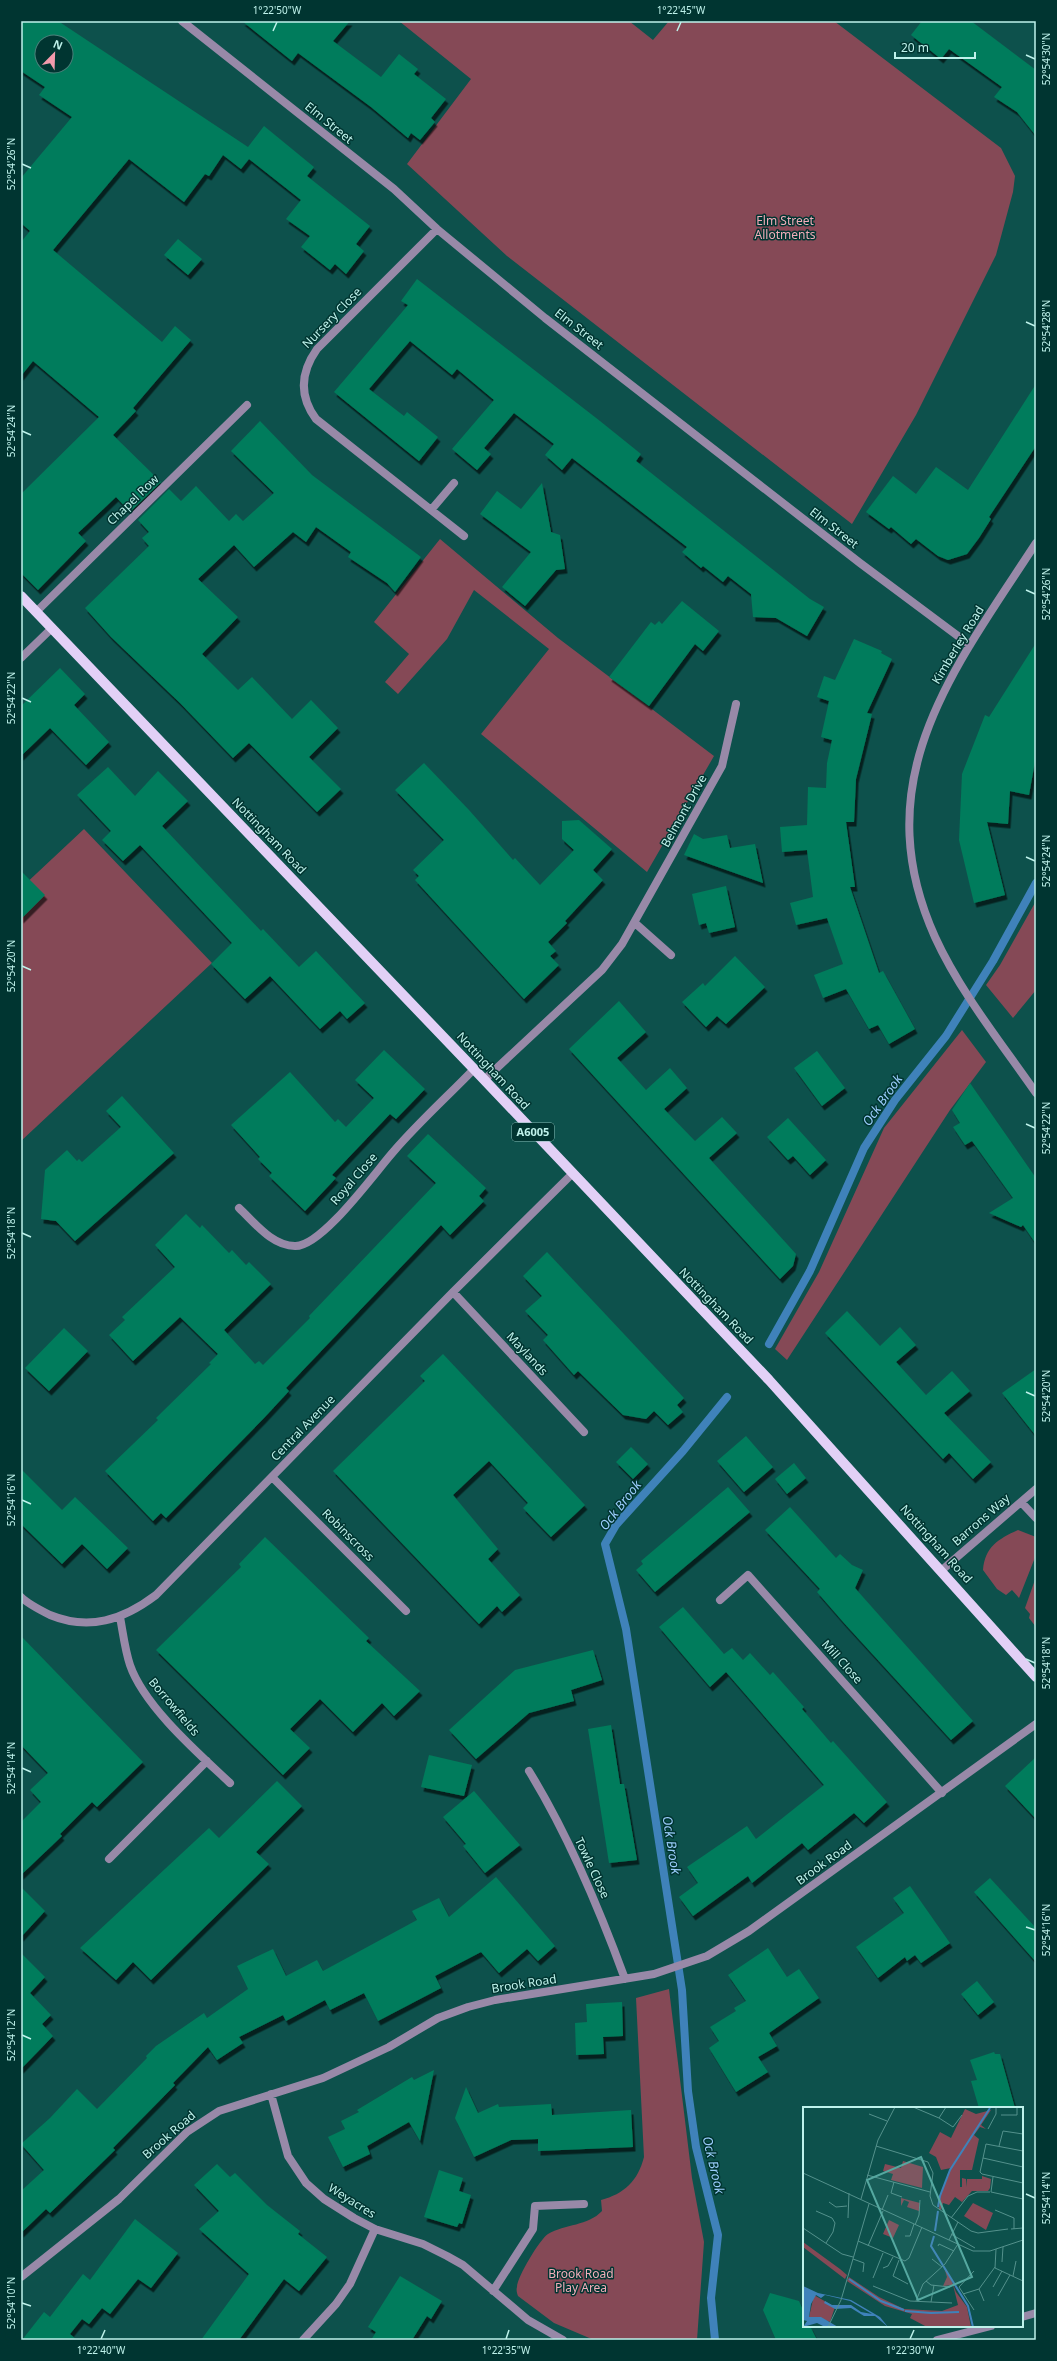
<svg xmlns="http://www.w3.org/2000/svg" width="1057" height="2361" font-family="'Noto Sans',sans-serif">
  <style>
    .green { fill: #854956 }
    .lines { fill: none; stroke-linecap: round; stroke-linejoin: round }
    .stream { stroke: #3f82ba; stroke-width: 8 }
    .building { fill: #017c5b; fill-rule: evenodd; filter: url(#shadow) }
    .minor { stroke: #9889a8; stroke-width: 8 }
    .primary { stroke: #e2d0f6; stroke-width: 10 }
    .ticks { fill: none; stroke: #bef2eb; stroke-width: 1.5 }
    .labels { text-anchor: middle; stroke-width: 3; stroke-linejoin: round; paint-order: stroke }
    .shield { fill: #003531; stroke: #85b9b3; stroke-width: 1 }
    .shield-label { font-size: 11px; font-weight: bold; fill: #bef2eb }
    .street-label { font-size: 12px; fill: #bef2eb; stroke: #003531 }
    .park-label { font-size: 12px; fill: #f3adba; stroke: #003531 }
    .water-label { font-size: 13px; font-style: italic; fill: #9bcdfc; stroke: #003531 }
    .inset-river { fill: none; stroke: #3f82ba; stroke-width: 2 }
    .inset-road { fill: none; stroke: #54918c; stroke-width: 1 }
    .view { fill: #55a8a0; fill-opacity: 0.15; stroke: #55a8a0; stroke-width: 2 }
    .inset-edge { fill: none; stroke: #bef2eb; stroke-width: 2 }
    .neatline { fill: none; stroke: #bef2eb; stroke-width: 1.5 }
    .ticks-label { font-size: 10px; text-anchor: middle; fill: #bef2eb }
  </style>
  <defs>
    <filter id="shadow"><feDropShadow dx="2.5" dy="4.5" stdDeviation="0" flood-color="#0009"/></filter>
  </defs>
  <rect width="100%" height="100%" fill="#0d514c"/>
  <path class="green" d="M399 21H629L653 40 669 21H834L1001 148 1015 176 1013 192 996 255 916 415 852 524 507 256 407 164 471 79Z
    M440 539 558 638 714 756 647 872 481 734 549 649 474 590 447 639 398 694 385 682 409 654 374 622Z
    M84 829 212 963 21 1141V888Z
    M1036 901V990L1013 1018 986 985 1000 965Z
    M962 1030 986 1062 950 1110 787 1360 775 1349 819 1272 884 1128Z
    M1018 1530 1036 1537V1555L1019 1598 1012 1590 1006 1595 997 1589 983 1570C985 1547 998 1539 1018 1530Z
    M1036 1577V1627L1029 1618 1030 1614 1025 1608Z
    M669 1989 692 2178 704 2242 697 2340H594L554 2323 518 2296C517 2293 516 2290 517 2287 517 2277 540 2239 548 2234 565 2224 588 2226 602 2211L601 2200C624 2194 638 2181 644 2157L636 1998Z"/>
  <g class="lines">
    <path class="stream" d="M769 1344 810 1271 864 1148 895 1100 946 1036 993 961 1036 883
      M715 2340 711 2298 718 2235 696 2147 688 2091 682 1990 626 1629 605 1544 616 1525 683 1451 727 1397"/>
  </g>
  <path class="building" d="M21 21H58L248 147 264 126 314 167 307 176 370 226 356 244 364 251 346 274 335 264 330 270 301 247 310 236 286 219 301 200 249 159 241 169 223 155 209 176 205 174 184 202 129 159 53 250 162 342 175 326 191 340 133 408 136 411 113 435 161 482 130 512 116 497 78 533 86 541 38 590 21 573V494L99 417 33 361 21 376V242L30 231 21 223V178L72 117 39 95 45 87 21 71ZM42 42H66V66H42Z
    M242 21H350L333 41 381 77 399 54 418 69 414 74 446 99 431 118 435 122 420 140 411 133 408 138 371 107 298 53 292 61Z
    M922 21H971L1036 70V136L1017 112 994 97 1002 87 949 49 941 59 911 35Z
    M178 239 202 259 188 275 164 255Z
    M417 279 600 421 641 454 636 461 810 599 824 607 807 636 776 618 753 617 751 594 728 576 723 582 703 566 701 568 682 552 687 547 572 458 562 470 545 455 554 444 514 413 484 448 491 454 477 470 452 449 494 400 457 369 452 375 410 341 369 389 404 416 407 412 438 437 419 461 334 392 408 305 401 301Z
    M1036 384V446L989 517 991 519 979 538 967 554 948 560 938 556 916 539 911 544 891 527 889 529 866 512 893 476 916 494 936 467 968 490Z
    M260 421 312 475 421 557 395 592 387 583 348 557 351 552 316 527 306 542 293 532 254 567 234 545 198 579 238 617 202 654 238 690 252 677 292 719 311 700 338 728 309 757 341 789 317 812 249 743 233 758 180 703 111 637 85 608 149 546 142 538 149 532 138 520 169 489 181 501 196 486 229 521 236 514 243 521 274 493 231 451Z
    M542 483 551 532 560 535 565 569 556 570 525 606 502 587 531 552 480 514 497 491 521 509Z
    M682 601 719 631 703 651 695 644 649 706 609 677 651 622 655 625 659 621 662 624Z
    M854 639 882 651 881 653 892 659 867 713 872 714 856 779 854 822H846L855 887H850L879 973 883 971 915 1029 889 1044 878 1025 869 1029 846 989 823 998 814 975 843 964 827 918 796 925 790 903 813 897 807 850 782 852 780 827 807 825 808 787 826 788 827 763 832 740 821 737 829 701 817 697 824 676 835 680Z
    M1036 643V756L1029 795 1010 791 1008 824 987 822 1005 895 974 903 959 840 962 774 985 715 989 717Z
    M60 668 85 694 74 705 109 742 86 765 50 728 21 756V706Z
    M424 763 469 810 513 860 515 858 540 885 574 850 562 839V821L579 820 612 849 593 870 603 880 565 921 567 923 548 942 556 951 550 956 559 965 524 999 415 880 419 876 413 870 444 840 395 790Z
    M108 767 135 796 158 771 188 801 162 826 261 931 263 929 299 967 316 951 365 1003 347 1019 340 1011 320 1029 270 976 245 999 211 964 232 943 140 845 123 861 102 840 111 831 77 795Z
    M694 834 703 839 727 835 730 848 755 844 763 883 684 855Z
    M21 871 45 895 21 919Z
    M726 886 735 927 709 933 706 923 699 925 692 894Z
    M735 956 765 987 726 1024 717 1016 706 1027 682 1002 703 983 705 986Z
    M619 1001 646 1032 617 1058 646 1090 670 1068 687 1088 664 1109 695 1141 722 1117 737 1133 709 1158 796 1254 793 1266 780 1279 569 1049Z
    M384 1050 425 1089 396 1119 390 1114 332 1175 336 1178 305 1211 269 1176 272 1173 258 1159 260 1157 231 1125 290 1072 335 1122 338 1119 346 1127 374 1098 355 1080Z
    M817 1051 845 1088 822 1106 794 1068Z
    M970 1083 1036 1178V1244L1023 1225 1021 1227 989 1213 1013 1198 972 1141 965 1145 953 1127 960 1123 952 1110Z
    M122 1096 174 1153 75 1241 56 1221 41 1219 45 1170 67 1150 77 1161 79 1159 82 1162 121 1127 106 1111Z
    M788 1118 826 1160 810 1175 793 1156 788 1160 767 1137Z
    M428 1134 486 1188 479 1196 484 1201 450 1235 441 1225 286 1388 289 1391 264 1418 166 1518 161 1513 153 1521 105 1471 158 1420 156 1418 211 1364 209 1363 218 1354 180 1317 133 1361 109 1335 125 1320 122 1317 175 1267 155 1245 186 1214 200 1228 202 1225 229 1253 232 1250 246 1265 249 1262 271 1284 224 1330 255 1364 259 1361 263 1365 310 1318 309 1316 436 1183 407 1156Z
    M547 1252 684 1398 677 1405 683 1412 668 1425 654 1411 646 1419 623 1415 578 1371 574 1375 543 1340 548 1335 525 1311 542 1296 523 1276Z
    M847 1311 880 1346 900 1327 916 1345 896 1362 926 1395 952 1371 970 1391 944 1413 991 1462 973 1479 949 1453 943 1459 825 1333Z
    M64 1328 88 1351 49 1391 25 1368Z
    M443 1354 585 1505 551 1537 523 1508 528 1503 489 1461 453 1495 498 1549 488 1559 520 1595 502 1612 497 1606 479 1624 333 1471 425 1381 420 1376Z
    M1036 1369V1436L1002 1393Z
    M746 1436 773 1467 744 1492 717 1461Z
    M631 1447 648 1464 633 1479 616 1462Z
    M794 1463 806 1478 787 1494 775 1479Z
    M21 1469 62 1510 75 1497 128 1548 107 1569 82 1544 62 1564 21 1524Z
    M728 1487 750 1512 655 1592 636 1570 643 1564 641 1561Z
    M790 1507 836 1558 840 1554 852 1565 863 1570 855 1588 973 1721 951 1740 844 1623 817 1592 820 1589 765 1530Z
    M265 1537 369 1638 366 1641 420 1691 394 1716 382 1703 353 1732 320 1699 290 1729 310 1748 283 1775 156 1650 241 1567 239 1564Z
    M683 1607 724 1654 732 1648 743 1660 750 1653 770 1675 773 1672 804 1707 802 1709 831 1743 833 1741 887 1802 864 1823 854 1813 808 1850 802 1843 752 1883 748 1876 693 1916 679 1897 698 1883 687 1867 747 1826 756 1839 824 1785 726 1672 710 1687 659 1627Z
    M21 1636 143 1762 97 1807 92 1802 60 1834 62 1836 21 1875V1822L41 1802 30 1790 48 1773 21 1745Z
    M593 1650 602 1680 571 1690 574 1701 529 1713 476 1759 449 1730 515 1670Z
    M611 1725 620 1784H624L637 1860 609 1863 588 1729Z
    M429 1755 472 1765 464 1796 421 1787Z
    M1036 1757V1819L1005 1786Z
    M277 1781 302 1806 256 1852 269 1864 151 1980 133 1962 116 1980 80 1948 209 1828 219 1838Z
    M474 1791 520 1845 485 1873 463 1846 466 1844 443 1817Z
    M496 1877 555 1946 538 1961 527 1949 499 1973 481 1952 435 1976 441 1988 378 2021 364 1993 330 2010 325 2000 286 2021 283 2015 239 2037 243 2043 217 2060 208 2047 173 2083 175 2085 113 2148 115 2150 50 2213 46 2209 21 2233V2191L44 2170 21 2144 50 2118 77 2089 97 2109 147 2058 146 2056 156 2046 204 2013 207 2018 248 1989 237 1966 273 1949 286 1976 317 1960 323 1971 417 1920 412 1911 439 1898 449 1917Z
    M990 1878 1036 1928V1962L974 1892Z
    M910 1886 950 1943 921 1963 915 1955 907 1961 905 1957 878 1978 856 1947 904 1913 893 1898Z
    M21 1887 45 1911 21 1937Z
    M768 1948 787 1977 799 1969 819 1998 769 2033 777 2046 758 2057 768 2072 736 2092 709 2048 719 2041 710 2027 736 2011 734 2008 746 2001 728 1975Z
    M21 1953 45 1977 30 1993 51 2015 42 2024 53 2036 21 2069Z
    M977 1981 994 2002 978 2015 961 1994Z
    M622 2002 623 2036 603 2037 604 2054 576 2055 575 2023 587 2022 586 2004Z
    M994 2052 995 2054H1000L1015 2108H979L971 2081 977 2080 970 2060Z
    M434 2070 420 2141 409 2122 367 2146 370 2154 343 2167 328 2137 345 2129 341 2121 359 2112 357 2110 412 2077 414 2080Z
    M466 2087 478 2113 498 2104 499 2107 551 2104 552 2115 631 2110 633 2147 538 2151V2139L511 2140 474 2157 455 2118Z
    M217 2164 230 2177 235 2173 267 2205 300 2231 298 2234 327 2257 299 2291 284 2279 239 2340H201L249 2274 199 2229 219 2211 194 2185Z
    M439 2170 463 2178 459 2191 471 2195 462 2224 459 2223 457 2227 424 2217Z
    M135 2219 178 2253 151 2288 138 2279 110 2314 102 2308 89 2324 82 2319 70 2334 77 2340H22L44 2312 50 2317 83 2274 90 2280Z
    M400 2276 442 2301 431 2319 427 2316 412 2340H371L376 2332 368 2327Z
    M770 2293 799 2301 804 2312V2326H810L817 2340H776L763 2310Z"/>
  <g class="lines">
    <path class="minor" d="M182 21 394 189 437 229 545 318 860 563 970 645
      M437 229 317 349C300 373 299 396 316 419L464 536
      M431 510 454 483
      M1036 543C954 669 864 779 935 937 960 992 1002 1044 1036 1093
      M36 612 247 405
      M21 658 52 628
      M635 923 671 955
      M484 1080 602 970 622 944 722 766 736 704
      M239 1208C255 1223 272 1246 295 1246 322 1247 376 1171 394 1151 419 1122 448 1096 474 1069
      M453 1292 584 1432
      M272 1477 406 1611
      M1021 1502 1036 1518
      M942 1570 1036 1489
      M21 1597C28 1604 40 1610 50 1615 89 1631 123 1620 156 1595L453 1292 572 1174
      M720 1600 748 1575 942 1793
      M120 1617C123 1633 125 1650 130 1665 144 1706 198 1753 230 1783
      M529 1771C569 1836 599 1908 625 1979
      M109 1859 207 1761
      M271 2094 288 2156 306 2183 324 2199 354 2218 375 2229 423 2244 447 2256 463 2265 528 2320 563 2340
      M21 2277 119 2199 187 2132 219 2111 323 2078 389 2047 438 2018 468 2007 495 2000 654 1974 707 1956 749 1931 1036 1724
      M493 2291 533 2229 535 2206 584 2204
      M1022 2317 1036 2313
      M303 2340 336 2304 350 2284 375 2229
      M937 2340 991 2326"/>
    <path class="primary" d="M21 596 474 1069 769 1380 1036 1677"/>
  </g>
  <path class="ticks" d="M273 31 277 22M677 31 681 22M1026 55 1035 59M22 164 31 168M1026 322 1035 326M22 431 31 435M1026 590 1035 594M22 698 31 702M1026 857 1035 861M22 966 31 970M1026 1124 1035 1128M22 1233 31 1237M1026 1392 1035 1396M22 1500 31 1504M1026 1659 1035 1663M22 1768 31 1772M1026 1927 1035 1930M22 2035 31 2039M1026 2194 1035 2198M22 2303 31 2306M101 2339 105 2330M506 2339 509 2330M910 2339 914 2330"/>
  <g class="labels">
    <rect class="shield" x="512" y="1123" width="42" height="18" rx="3"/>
    <g class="shield-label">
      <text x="533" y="1136">A6005</text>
    </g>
    <g class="street-label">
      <text transform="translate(329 123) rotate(39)" y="4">Elm Street</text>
      <text transform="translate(332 318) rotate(-46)" y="4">Nursery Close</text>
      <text transform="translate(579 329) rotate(38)" y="4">Elm Street</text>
      <text transform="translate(133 500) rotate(-44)" y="4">Chapel Row</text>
      <text transform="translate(834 528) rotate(38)" y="4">Elm Street</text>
      <text transform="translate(958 645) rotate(-59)" y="4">Kimberley Road</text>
      <text transform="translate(684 811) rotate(-61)" y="4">Belmont Drive</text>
      <text transform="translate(269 836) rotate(46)" y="4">Nottingham Road</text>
      <text transform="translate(493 1071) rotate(47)" y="4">Nottingham Road</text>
      <text transform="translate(354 1179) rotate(-49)" y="4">Royal Close</text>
      <text transform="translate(716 1306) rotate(46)" y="4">Nottingham Road</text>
      <text transform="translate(527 1354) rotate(47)" y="4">Maylands</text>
      <text transform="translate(303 1428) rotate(-46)" y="4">Central Avenue</text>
      <text transform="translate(981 1520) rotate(-41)" y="4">Barrons Way</text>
      <text transform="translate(348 1535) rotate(45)" y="4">Robinscross</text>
      <text transform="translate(936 1544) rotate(48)" y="4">Nottingham Road</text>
      <text transform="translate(842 1662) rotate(48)" y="4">Mill Close</text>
      <text transform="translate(174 1707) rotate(50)" y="4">Borrowfields</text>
      <text transform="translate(824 1863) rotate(-36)" y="4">Brook Road</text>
      <text transform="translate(592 1868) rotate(65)" y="4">Towle Close</text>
      <text transform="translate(524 1984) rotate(-9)" y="4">Brook Road</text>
      <text transform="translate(169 2135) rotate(-41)" y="4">Brook Road</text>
      <text transform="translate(352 2201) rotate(32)" y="4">Weyacres</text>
    </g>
    <g class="park-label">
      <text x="785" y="225">Elm Street<tspan x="785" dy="14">Allotments</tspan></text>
      <text x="581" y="2278">Brook Road<tspan x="581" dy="14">Play Area</tspan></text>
    </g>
    <g class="water-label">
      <text transform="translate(882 1100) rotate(-55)" y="5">Ock Brook</text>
      <text transform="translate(620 1505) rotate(-52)" y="5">Ock Brook</text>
      <text transform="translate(672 1845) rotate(81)" y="5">Ock Brook</text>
      <text transform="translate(714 2165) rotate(77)" y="5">Ock Brook</text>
    </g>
  </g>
  <g transform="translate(803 2107)">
    <rect width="220" height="220" fill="#0d514c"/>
    <path d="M162 2 173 7 188 3 178 18 183 22 177 20 171 28 176 32 169 63H157V80H159V71L163 72V80L164 72H179V69L188 72 187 81 185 84H169L159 95 152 90 146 98 140 96 138 103 136 102 137 89 148 61 138 63 133 50 126 46 137 25 148 31ZM100 54 120 60 119 81 88 73 90 67 80 64 82 57 98 61ZM98 91 117 96 116 104 104 100 106 95 101 93 98 99ZM170 96 190 106 183 123 161 109ZM86 113 96 118 90 131 80 127ZM0 135 37 162 44 168 42 172 0 140ZM141 160 148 172 153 185 164 200 168 220H124L107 211 109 207 82 199 44 174 46 170 76 190 101 202 139 204 155 198 150 178 140 179 144 170ZM11 188 32 200 27 215 15 210H6Z" fill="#854956"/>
    <path d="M0 179 15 186 48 193 77 210 85 220 72 209H61L48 201 32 202 21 196 22 194 29 198H48L58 205 69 207 47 194 22 188 18 191 13 188 8 197 6 210H18L35 220H22L14 216 0 220 4 214 0 213Z" fill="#3f82ba"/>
    <path class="inset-river" d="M135 100 137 89 147 63 187 1M132 124 135 104M131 129 128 139 165 199 170 220M46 172 78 194 101 203M102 204 128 206 156 205"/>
    <path class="inset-road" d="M110 0 136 11 150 20 159 8M178 0H196M66 7 84 14M198 8H214V0M136 11 143 0M185 22 193 7V1M73 39 125 55 130 66 127 89 130 98 168 124 175 126 205 122M196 39 200 24 220 27M220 44 183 37 177 65 179 67 220 76M180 51 220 60M0 66 170 144H187L220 133M64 68 127 85M190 70 188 85 220 92M91 75 88 86 99 90M58 92 75 33 92 0M26 95 33 100 44 99M79 103 85 88M192 103 211 111V122M13 104 29 111 32 116 30 125 23 136M45 111 46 86M148 111 165 89 174 85H187M112 118 116 108 117 93M0 121 39 147 50 150M208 122 220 121M148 127 172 141M102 129H107L111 117M146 133 155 115M55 134 102 154 106 151 119 120M65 139 80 104M135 139 136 137 151 144M193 142 192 161 220 174M50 152 61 156 60 165M129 152 139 160M96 153 90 169 105 177M199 155 200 140M80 161 85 159 90 150M210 169 213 154M70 171 80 146M123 174 128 178 147 180M70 179 107 194 149 196M190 180 199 164M176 182 181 194M160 187 176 182 192 160M195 189 207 168M113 194 120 177 142 157 155 137M128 195 131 178M171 203 156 180 171 164M25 220 38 193 66 97"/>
    <path class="view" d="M118 50 169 170 115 193 64 73Z"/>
    <rect width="220" height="220" class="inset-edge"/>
  </g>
  <rect width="1057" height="2361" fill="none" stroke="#003531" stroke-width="44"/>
  <g transform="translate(54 54) rotate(23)"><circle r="19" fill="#003531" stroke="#4c817b"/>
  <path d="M0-3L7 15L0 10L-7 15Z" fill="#f39aac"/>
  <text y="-6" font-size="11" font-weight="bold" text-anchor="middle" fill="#bef2eb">N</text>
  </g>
  <path d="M895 52v6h80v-6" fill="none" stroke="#bef2eb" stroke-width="2"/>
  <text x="901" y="52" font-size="12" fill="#bef2eb" stroke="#003531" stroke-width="3" paint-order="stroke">20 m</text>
  <rect x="22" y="22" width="1013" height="2317" class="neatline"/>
  <g class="ticks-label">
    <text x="277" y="14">1°22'50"W</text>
    <text x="681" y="14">1°22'45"W</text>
    <text transform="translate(1046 59) rotate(-90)" y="4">52°54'30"N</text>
    <text transform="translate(11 164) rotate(-90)" y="4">52°54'26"N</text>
    <text transform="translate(1046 326) rotate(-90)" y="4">52°54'28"N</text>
    <text transform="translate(11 431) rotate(-90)" y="4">52°54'24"N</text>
    <text transform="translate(1046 594) rotate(-90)" y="4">52°54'26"N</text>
    <text transform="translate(11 698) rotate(-90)" y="4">52°54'22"N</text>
    <text transform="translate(1046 861) rotate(-90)" y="4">52°54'24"N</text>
    <text transform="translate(11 966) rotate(-90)" y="4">52°54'20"N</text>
    <text transform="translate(1046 1128) rotate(-90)" y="4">52°54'22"N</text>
    <text transform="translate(11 1233) rotate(-90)" y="4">52°54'18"N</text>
    <text transform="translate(1046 1396) rotate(-90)" y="4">52°54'20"N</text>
    <text transform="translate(11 1500) rotate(-90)" y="4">52°54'16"N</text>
    <text transform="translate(1046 1663) rotate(-90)" y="4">52°54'18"N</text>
    <text transform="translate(11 1768) rotate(-90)" y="4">52°54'14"N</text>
    <text transform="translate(1046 1930) rotate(-90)" y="4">52°54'16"N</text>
    <text transform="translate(11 2035) rotate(-90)" y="4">52°54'12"N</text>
    <text transform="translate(1046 2198) rotate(-90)" y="4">52°54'14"N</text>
    <text transform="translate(11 2303) rotate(-90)" y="4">52°54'10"N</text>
    <text x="101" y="2354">1°22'40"W</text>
    <text x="506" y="2354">1°22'35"W</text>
    <text x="910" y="2354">1°22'30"W</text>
  </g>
</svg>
